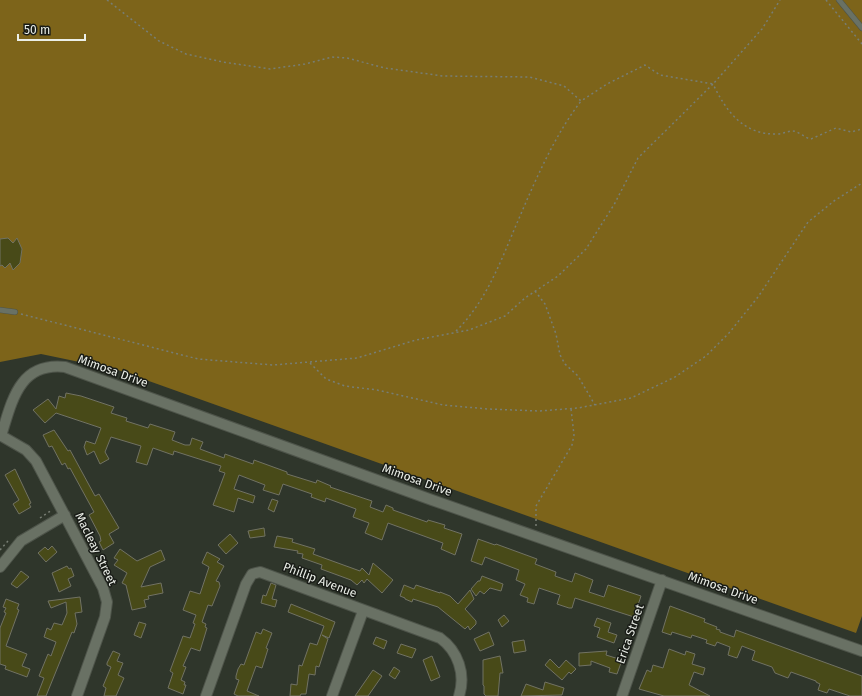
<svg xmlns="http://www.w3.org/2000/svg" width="862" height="696" font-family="'Fira Sans',sans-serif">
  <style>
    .forest { fill: #7d641a }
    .building { fill: #484a18; stroke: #717263 }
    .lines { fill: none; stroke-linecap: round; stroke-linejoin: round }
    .service-casing { stroke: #4e544a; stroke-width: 6 }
    .minor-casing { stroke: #4e544a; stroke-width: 12 }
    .path { stroke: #787e74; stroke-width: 1.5; stroke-dasharray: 2 3; stroke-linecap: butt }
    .service { stroke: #697164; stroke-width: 5 }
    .minor { stroke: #697164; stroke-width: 10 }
    .labels { text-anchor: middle; stroke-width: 3; stroke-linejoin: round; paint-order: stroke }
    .street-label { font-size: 12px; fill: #ebefe8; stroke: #191c17 }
  </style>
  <rect width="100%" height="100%" fill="#2f362b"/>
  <path class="forest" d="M0 0H862V616L856 633 118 370 41 354 0 362Z"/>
  <path class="building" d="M8 238 13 243 17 238 22 249 20 263 13 270 10 263 5 268 2 265 0 266V239Z
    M66 393 81 396 114 407 111 413 127 418 126 421 148 428 150 424 175 432 172 440 185 445H190L192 438 203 442 200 449 224 458 225 454 253 464 254 460 287 472V474L316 483 317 480 331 486 330 487 372 501 370 507 383 512 386 505 393 508V510L427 522 428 520 445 525 444 528 462 534 455 555 441 549 443 543 388 523 382 540 365 533 369 523 353 517 356 509 326 498 325 502 311 497 312 494 283 484 279 495 263 490 265 485 239 475 234 489 255 496 253 503 238 498 234 512 213 505 225 473 219 471 221 466 174 451 173 455 153 448 147 465 136 462 141 446 111 437 105 452 109 459 100 464 94 451 87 455 84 447 86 441 95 444 101 428 56 413 45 423 33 410 48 399 56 409 59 396 65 398Z
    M54 430 68 451 70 450 95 496 99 494 119 528 109 534 114 543 103 550 99 542 101 541 100 536 89 515 94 512 70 468 68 469 65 463 62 465 52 446 49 447 43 435Z
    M15 469 31 503 29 504 31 507 19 514 13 504 19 500 5 475Z
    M272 499 278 501 274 512 268 509Z
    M264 528 265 536 250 538 248 531Z
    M230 534 238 543 226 554 218 545Z
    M277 536 293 539 292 542 315 549 313 554 360 571 362 568 369 575 373 563 393 580 382 593 367 579 364 583 362 580 357 585 351 580 321 569 322 565 302 558 303 554 297 553 298 551 274 547Z
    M478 539 495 545 496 544 537 559 535 564 556 572 555 576 572 582 575 573 583 576 593 580 589 592 604 597 608 585 641 596 634 617 575 598 572 608H569L557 604 560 595 539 588 534 604 527 602 528 598 520 595 525 584 516 580 519 570 485 557 482 565 471 561Z
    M52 546 57 552 46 562 38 553 45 547 48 550Z
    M120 549 137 561 161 550 165 560 150 567 141 587 161 583 163 593 148 596 149 599 144 600 146 607 132 610 126 585 122 583 127 573 114 565 118 560 114 558Z
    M207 552 220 559 217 562 224 566 216 581 219 582 220 586 212 606 208 605 202 622 206 624 205 627 207 628 200 651 191 648 183 666 186 667 181 680 185 682 184 685H186L183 694 168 688 173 673 170 671 183 636 190 638 195 624 193 623 196 615 183 610 190 591 200 594 209 567 202 563Z
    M67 566 69 569 71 568 74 576 68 579 71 586 59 592 52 573Z
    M21 571 29 577 17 588 11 584Z
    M482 576 503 584 501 591 490 588 484 594 480 591 476 596 471 589 478 581H480Z
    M271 583 276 585 272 599 277 600 275 607 261 603 263 595 266 596Z
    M404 585 414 589 416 585 440 593V592L450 596 458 604 470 590 474 599 465 609 476 621V624L470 630 468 626 465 629 438 607 413 599 412 602 405 599V598L400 596Z
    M80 597 82 612 75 613 77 624 74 633 72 632 46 696H37L44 678 39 676 48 654 51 656 56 642 44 637 47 628 51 630 54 623 62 625 67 613 66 602 51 608 48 601Z
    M6 599 19 604 17 609 19 610 6 646 27 654 22 666 30 669 27 677 5 669 6 666 0 664V628L6 613 4 612 6 608 3 607Z
    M291 604 335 622 329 638 322 635 328 639 319 667 316 666 315 675 309 674 306 694H301L300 696H290L291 684 297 685 299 665 302 666 310 643 317 645 324 626 288 612Z
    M670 606 705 619 704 622 717 627 716 629 720 630V632L734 637 736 630 862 676V696H850L829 689 827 693 818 690 820 684 816 682V681L791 672 788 678 775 673 772 667 752 660 755 651 742 646 737 658 728 655 730 647 717 642 715 646 706 643 707 640 692 635 691 638 672 632 671 635 662 632Z
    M504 615 509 621 502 627 498 620Z
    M597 618 611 623 608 632 617 635 614 643 597 637 600 628 594 626Z
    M139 622 146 624 141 638 134 635Z
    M263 629 272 633 266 648 268 649 262 668 256 666 247 691 259 696H238L234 694 239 680 236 679V676L238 669 241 664 244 665 256 632 261 634Z
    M489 632 494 645 480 651 474 639Z
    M376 637 387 641 384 649 373 644Z
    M524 640 526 651 514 653 512 642Z
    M401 644 416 649 412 658 397 653Z
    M669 649 685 655 686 651 695 654 692 664 705 668 703 675 694 672 689 685 710 696H664L639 689 647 670 651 672 653 665 663 668Z
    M113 651 120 654 117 661 123 663 118 675 124 678 116 696H104L106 688 103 686 111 667 107 665V663Z
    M607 651 606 655 622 660 617 674 609 672 610 668 591 661V665L579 666V653Z
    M432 656 440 677 431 681 423 660Z
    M500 656 503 673H500L498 696H486L484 694V686L483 685V660Z
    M550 659 559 668 566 660 576 669 571 674 569 672 562 680 545 665Z
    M394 667 400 671 395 679 389 675Z
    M373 670 382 676 368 696H355Z
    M545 682 564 688 562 695 521 696 526 684 543 690Z"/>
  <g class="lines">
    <defs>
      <path id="service" d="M839 0 862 28
        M0 310 15 312"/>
      <path id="minor" d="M0 435 26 450 36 461 103 588 107 602 105 617 77 696
        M1 436C12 401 19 362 65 367L432 500 862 651
        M0 567 21 541 65 515
        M206 696 246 584 252 574 260 572 440 638C458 651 466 674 459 696
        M332 696 363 611
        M622 696 662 580"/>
    </defs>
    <use href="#service" class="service-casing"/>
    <use href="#minor" class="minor-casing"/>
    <path class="path" d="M107 0 159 41 186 54 223 62 270 69 305 64 332 57 347 58 385 68 443 76 529 77 564 86 581 101 607 84 645 65 660 75 713 84 762 29 780 0
      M826 0 862 44
      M535 291 545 304 556 334 560 355 565 364 578 376 595 405
      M21 314 198 359 273 365 357 358 416 340 469 330 505 316 525 298 558 276 586 249 615 203 638 158 713 84C726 111 743 135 777 134 782 134 786 132 791 131 798 130 804 138 811 139L836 128 851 132 862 129
      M456 331C484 304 499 266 514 230 533 186 552 139 581 101
      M310 363 326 379 345 386 377 390 443 405 488 409 539 411 578 408 631 398 675 377 706 356 729 333 758 297 808 222 834 201 862 183
      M40 518 52 510
      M536 526V506L572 445 574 435 571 409
      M0 550 8 541"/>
    <use href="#service" class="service"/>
    <use href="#minor" class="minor"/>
  </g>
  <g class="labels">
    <g class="street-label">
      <text transform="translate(113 371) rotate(20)" y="4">Mimosa Drive</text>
      <text transform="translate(417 480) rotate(20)" y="4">Mimosa Drive</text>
      <text transform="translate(96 549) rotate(64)" y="4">Macleay Street</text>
      <text transform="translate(320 580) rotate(21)" y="4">Phillip Avenue</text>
      <text transform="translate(723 588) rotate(20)" y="4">Mimosa Drive</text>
      <text transform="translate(630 634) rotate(-71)" y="4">Erica Street</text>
    </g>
  </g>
  <path d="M18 34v6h67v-6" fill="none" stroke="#ebefe8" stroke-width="2"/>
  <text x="24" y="34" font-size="12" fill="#ebefe8" stroke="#191c17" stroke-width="3" paint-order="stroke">50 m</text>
</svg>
